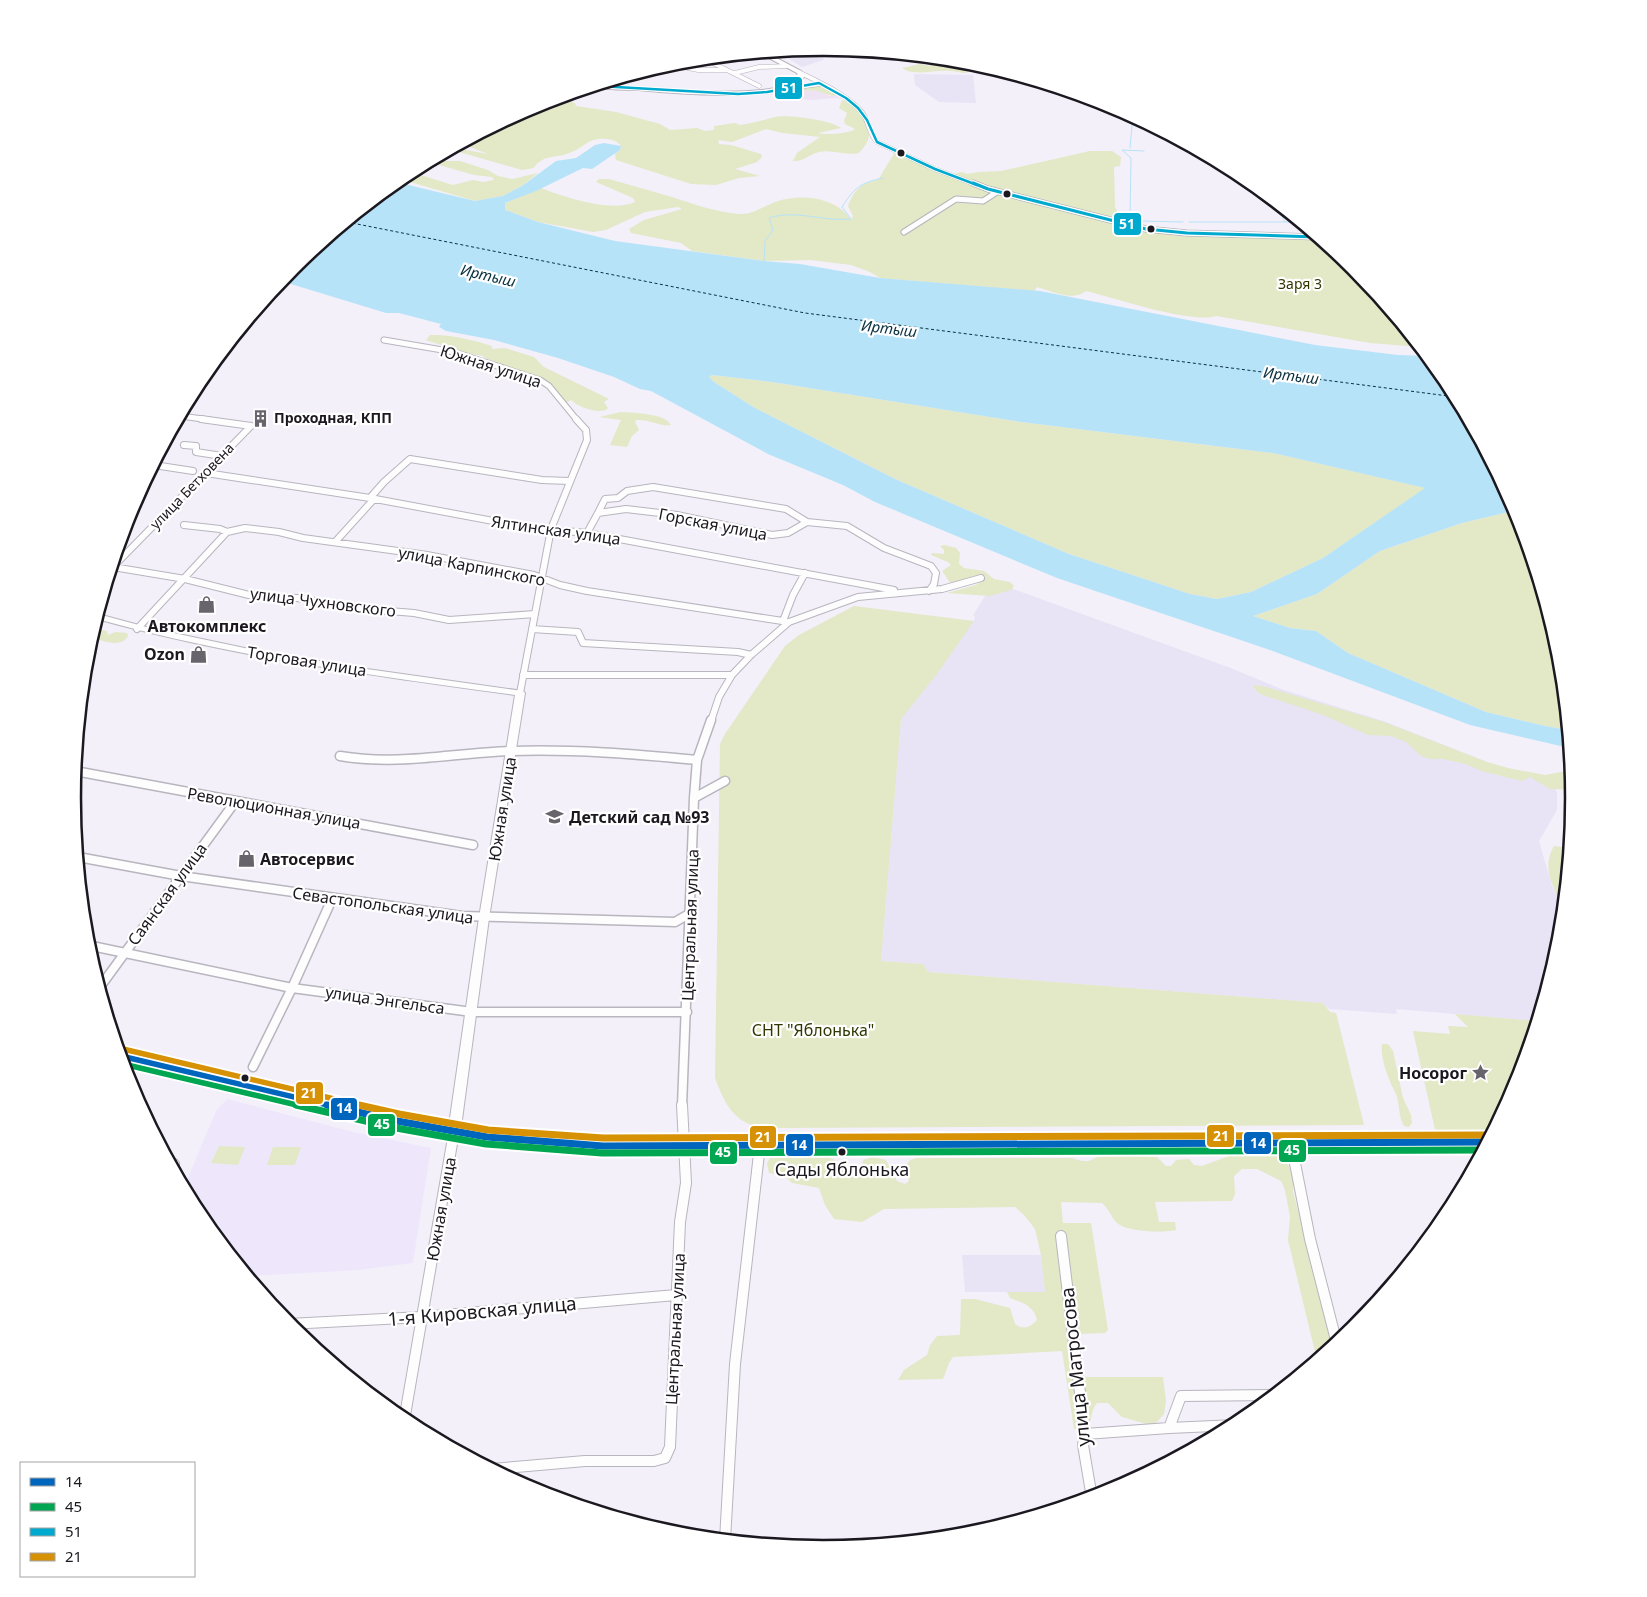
<svg xmlns="http://www.w3.org/2000/svg" width="1647" height="1597" font-family="'Noto Sans',sans-serif">
  <style>
    .commercial { fill: #ede3f2 }
    .industrial { fill: #e8e4f5 }
    .built { fill: #eee7fc }
    .green { fill: #e3e8c6 }
    .water { fill: #b7e3f9; fill-rule: evenodd }
    .lines { fill: none; stroke-linecap: round; stroke-linejoin: round }
    .stream { stroke: #b7e3f9; stroke-width: 1 }
    .ferry { stroke: #0a3140; stroke-width: 1; stroke-dasharray: 3 2.5; stroke-linecap: butt }
    .minor-far4-casing { stroke: #b8b5be; stroke-width: 5 }
    .minor-far3-casing { stroke: #b8b5be; stroke-width: 7 }
    .minor-far2-casing { stroke: #b8b5be; stroke-width: 8 }
    .minor-far1-casing { stroke: #b8b5be; stroke-width: 11 }
    .minor-casing { stroke: #b8b5be; stroke-width: 12 }
    .major-casing { stroke: #b8b5be; stroke-width: 2 }
    .minor-far4 { stroke: #fdfdfe; stroke-width: 4 }
    .minor-far3 { stroke: #fdfdfe; stroke-width: 5 }
    .minor-far2 { stroke: #fdfdfe; stroke-width: 6 }
    .minor-far1 { stroke: #fdfdfe; stroke-width: 8 }
    .minor { stroke: #fdfdfe; stroke-width: 10 }
    .major { fill: #fdfdfe; fill-rule: evenodd }
    .bus-1-far1-casing { stroke: #fff; stroke-width: 9 }
    .bus-1-casing { stroke: #fff; stroke-width: 11 }
    .bus-2-far1-casing { stroke: #fff; stroke-width: 9 }
    .bus-2-casing { stroke: #fff; stroke-width: 11 }
    .bus-3-far1-casing { stroke: #fff; stroke-width: 4.5 }
    .bus-3-casing { stroke: #fff; stroke-width: 5.5 }
    .bus-4-far1-casing { stroke: #fff; stroke-width: 9 }
    .bus-4-casing { stroke: #fff; stroke-width: 11 }
    .bus-1-far1 { stroke: #0065bd; stroke-width: 5.5 }
    .bus-1 { stroke: #0065bd; stroke-width: 7 }
    .bus-2-far1 { stroke: #00a651; stroke-width: 5.5 }
    .bus-2 { stroke: #00a651; stroke-width: 7 }
    .bus-3-far1 { stroke: #00a9ce; stroke-width: 2.5 }
    .bus-3 { stroke: #00a9ce; stroke-width: 3 }
    .bus-4-far1 { stroke: #d69105; stroke-width: 5.5 }
    .bus-4 { stroke: #d69105; stroke-width: 7 }
    .bus-dot { fill: #1b1820; stroke: #fff; stroke-width: 2 }
    .labels { text-anchor: middle; stroke-width: 4.5; stroke-linejoin: round; paint-order: stroke }
    .far-park-label { font-size: 14px; fill: #313700; stroke: #fff }
    .far-poi-label { font-size: 14px; font-weight: bold; fill: #1b1820; stroke: #fff; text-anchor: start }
    .far-street-label { font-size: 14px; fill: #1b1820; stroke: #fff }
    .far-water-label { font-size: 15px; font-style: italic; fill: #0a3140; stroke: #fff }
    .street-label { font-size: 16px; fill: #1b1820; stroke: #fff }
    .poi-label { font-size: 16px; font-weight: bold; fill: #1b1820; stroke: #fff; text-anchor: end }
    .park-label { font-size: 16px; fill: #313700; stroke: #fff }
    .near-bus-label { font-size: 18px; fill: #1b1820; stroke: #fff }
    .near-street-label { font-size: 19px; fill: #1b1820; stroke: #fff }
    .rim { fill: none; stroke: #1b1820; stroke-width: 2.5 }
    .line-badge { stroke: #fff; stroke-width: 2 }
    .badge-label { font-size: 14px; text-anchor: middle; font-weight: bold; fill: #fff }
  </style>
  <rect width="100%" height="100%" fill="#f3f0fa"/>
  <path class="commercial" d="M804 90 819 91 830 96 837 94 847 100 837 98 812 100 798 99 788 95 751 94 791 93Z"/>
  <path class="industrial" d="M815 48 813 51 827 53 823 60 802 67 778 52Z
    M914 74 973 75 976 103 939 102 915 85Z
    M994 582 1228 667 1284 690 1386 722 1520 775 1551 782 1557 792V810L1539 841 1552 886 1564 908 1560 945 1537 1021 1396 1009 1397 1014 1329 1009 1323 1003 928 972 923 964 881 961 901 718 974 621 975 617 973 615Z
    M962 1255H1041L1045 1292H965Z"/>
  <path class="built" d="M227 1099 358 1133 431 1148 413 1263 359 1270 249 1276 199 1215 184 1187 216 1111Z"/>
  <path class="green" d="M931 58 956 61 955 64H948L946 66 971 69 966 73C960 73 956 71 950 71 936 69 914 77 902 68L921 64 929 66Z
    M811 84H820L838 95C830 97 825 93 818 91 803 88 788 95 773 93Z
    M559 98 575 103 576 106 616 112 660 124 670 130 697 128 705 131 714 130V126L735 123 740 125C752 123 764 120 775 117 786 114 832 120 841 128L818 133C824 135 849 134 855 129L845 124 844 121 847 113 839 108 842 100C855 104 871 121 869 136 868 143 863 148 859 153 846 156 831 149 819 152 809 154 804 162 793 161L797 153 820 137 783 133 766 129 732 142 718 140 719 144 731 145 761 154 762 157 757 162 735 169 760 176 739 178 716 185 691 184 616 160 615 154 620 150 621 146C617 141 613 140 607 139 587 137 585 148 569 153 557 158 541 155 534 168L522 170 452 150 455 148 488 154 462 144 533 106 545 109 546 107 539 104Z
    M1090 151H1112L1121 157 1120 166 1114 167 1115 207 1120 217V220L1052 202 993 189 953 174 962 172 967 174 978 172 1001 171Z
    M895 152 967 182 1136 228 1197 235 1319 238 1355 268 1420 347 1370 343 1216 316C1190 324 1116 298 1086 291 1072 302 1053 291 1037 287L1034 291 880 278 870 272 851 265 810 260 764 261 692 251 681 243 631 233 629 229 644 220 682 209 678 207 645 212 606 230 593 232 538 222 505 210V203L541 188C564 197 612 213 635 202L633 198 596 182 599 179H609C630 185 651 191 672 197 693 204 716 212 739 214 754 215 765 205 778 201 802 193 838 198 851 220L853 216 848 206C854 190 861 183 878 180Z
    M445 161H460L488 170 498 176 512 179 538 173 522 186 503 196 475 201 400 179 411 172 453 185 473 180 483 182 494 180 492 177 474 175 439 165 438 162Z
    M430 335C449 334 474 340 492 346V349L505 348 534 357 544 367 609 399 604 402 608 408 606 410C595 413 580 408 571 400L566 403 549 384 483 357 484 356 465 353 426 340Z
    M712 375 772 382 1021 422 1273 453 1426 488 1323 558 1251 592 1217 599 1190 594 1069 554 895 479 755 408 714 382 709 377Z
    M621 412C633 413 665 413 671 425 661 427 650 419 636 420L635 422 639 430 632 436 627 447 610 445 621 420 599 417Z
    M1517 510 1560 652 1568 730 1545 726 1486 712 1348 653 1316 631 1290 628 1253 616 1317 594 1380 551 1462 523Z
    M944 545 956 548 960 553 959 564 964 568 984 571 994 579 1010 582 1014 586 1011 590 990 596 947 593 976 585 981 581 973 576 959 584H951L942 571 951 565 948 562 931 555 932 553 944 554V550L940 546Z
    M854 606 974 621 937 674 901 719 881 961 923 964 928 972 1323 1003 1330 1012 1336 1013 1364 1125 773 1128C766 1127 756 1127 749 1124 730 1116 722 1097 715 1078L720 744 725 734 785 646 799 635Z
    M94 629 107 631 108 635 115 632 127 633 128 636C120 649 103 640 91 638Z
    M1255 685 1266 687 1384 722 1487 762 1508 768 1545 775 1572 770 1574 790 1550 789 1530 777 1522 781 1481 771 1466 764 1443 759H1430L1421 756 1406 742 1391 736 1368 735 1323 715 1260 694 1253 687Z
    M1554 846 1570 848 1564 908C1553 888 1541 868 1554 846Z
    M1455 1014 1537 1021 1517 1086 1492 1134H1436L1413 1031 1450 1034 1448 1026 1468 1027Z
    M1382 1044H1388L1393 1051 1403 1098 1411 1115 1412 1123 1409 1127 1404 1126C1398 1116 1400 1104 1396 1094 1389 1081 1380 1059 1382 1044Z
    M219 1146 245 1147 238 1165 211 1163Z
    M273 1147H301L295 1165H267Z
    M1273 1154C1291 1161 1294 1173 1293 1191L1333 1348 1317 1360 1288 1240 1290 1217 1285 1190 1281 1181 1257 1169H1242L1234 1176 1235 1194 1232 1201 1155 1202 1159 1222H1175L1176 1230C1164 1233 1127 1232 1117 1223 1111 1217 1109 1209 1102 1203L1061 1202 1063 1223H1091L1108 1330 1105 1333 1077 1334 1081 1373 1086 1377H1163L1166 1401 1164 1414 1157 1422 1150 1425 1122 1417 1108 1403H1097C1090 1411 1093 1420 1087 1428L1074 1429 1062 1351 953 1357 949 1363 943 1379 898 1380 904 1370 927 1355 930 1345 937 1336 960 1335 961 1299H975L1010 1308 1015 1324C1024 1330 1029 1328 1037 1320 1034 1306 1023 1303 1010 1298L1007 1292H1045L1041 1255 1035 1229 1024 1215 1015 1207 884 1209 862 1222 834 1219 825 1205 819 1188 792 1183 785 1176 769 1173 767 1163 770 1158 776 1155 827 1157 835 1160C839 1172 844 1172 856 1172L862 1165 863 1160 873 1157 886 1160 897 1181 905 1184 909 1181 905 1167 910 1160 917 1158H1072C1094 1166 1090 1156 1105 1156 1123 1155 1140 1156 1157 1157L1166 1166H1171L1176 1160 1189 1159 1194 1165 1202 1166 1229 1156Z"/>
  <path class="water" d="M604 143 621 146 620 150 592 169 583 168 536 191 505 203V210L538 222 615 241 764 261 800 264 880 278 1040 291 1315 345 1398 355 1427 356 1448 382 1517 510 1462 523 1380 551 1317 594 1253 616 1290 628 1316 631 1348 653 1486 712 1545 726 1568 730 1569 748 1470 725 1267 649 1057 578 875 502 843 485 768 454 651 391 640 389 614 377 558 358 494 340 446 331 439 327 441 324 399 313H386L281 281 293 267 396 182 475 201 503 196 522 186 556 161 576 158 595 145ZM712 375 772 382 1021 422 1273 453 1425 488 1323 558 1251 592 1217 599 1190 594 1069 554 895 479 755 408 714 382 709 377Z"/>
  <g class="lines">
    <path class="stream" d="M1130 148 1133 116
      M1144 151 1122 150 1131 158 1130 218 1140 221 1183 222
      M1278 208 1285 222
      M1189 222H1299
      M764 263 765 241 773 230 769 218C796 209 823 222 851 219L842 207C855 187 860 183 883 178"/>
    <path class="ferry" d="M347 222 805 313 1456 397"/>
    <defs>
      <path id="minor-far4" d="M705 59 759 86
        M669 64 698 70H727
        M799 72C820 83 845 93 861 111 869 120 868 133 877 142L935 169 977 185
        M735 73 759 67 787 66
        M782 89 820 84"/>
      <path id="minor-far3" d="M973 183 988 189 1146 229 1187 233 1317 237
        M904 232 956 199 983 201 997 192
        M384 340 454 352 540 380 549 386 577 420
        M181 416 210 420"/>
      <path id="minor-far2" d="M201 419 251 426
        M184 445 196 446V452L222 456
        M154 465 193 471
        M206 473 370 498 531 528 587 533 894 590
        M370 498 384 482 410 459 542 480 569 481
        M598 513 605 499 618 498 627 491 653 487 786 509 807 522
        M184 525 220 529 227 532 245 528 279 532 303 538 427 555 534 575 560 585 587 591 789 622
        M587 533 598 513 626 509 677 515 772 535 788 533 807 522 847 526 884 548 931 566 936 573 934 584 929 591
        M336 541 374 499
        M113 567 185 579 253 596 297 598 364 609 414 613 449 620 535 614
        M112 568 251 426
        M783 621 793 595 805 573
        M137 629 227 532
        M532 629 578 632 583 643 738 652 751 655
        M523 675H732
        M520 693 551 529 587 440 586 430 576 419
        M711 721 719 697 732 675 751 655 789 622 858 597 942 589 981 578"/>
      <path id="minor-far1" d="M340 756C399 766 452 753 511 751 573 749 635 754 697 760
        M75 771 473 845
        M694 798 725 781
        M78 857 181 876 462 916 675 922 689 914
        M87 945 292 988 472 1012H687
        M100 987 235 802
        M253 1067 292 988 332 899
        M682 1106 694 798 697 760 711 720"/>
      <path id="minor" d="M1291 1143 1310 1239 1337 1344
        M171 1163 174 1164
        M1061 1236 1085 1434 1083 1445 1092 1498
        M288 1324 422 1317 676 1295
        M404 1421 454 1132
        M1169 1428 1236 1425
        M1085 1434 1169 1428 1181 1396 1275 1395
        M492 1469 585 1461H654L665 1458 670 1447 680 1222 686 1183 682 1105
        M725 1540 735 1364 760 1145"/>
      <path id="major" d="M767 53 801 71 804 77C790 104 667 93 639 90 626 89 608 91 597 86L602 85C634 87 783 103 798 77L797 73 761 54Z
        M98 614 150 628 254 650 360 668 523 691 525 693 489 918 461 1127 487 1131 603 1140 1490 1137 1484 1148 603 1152 487 1143 454 1138 397 1126 122 1061 119 1052 121 1051 397 1116 449 1125 479 918 515 695C374 676 234 657 97 619Z"/>
    </defs>
    <use href="#minor-far4" class="minor-far4-casing"/>
    <use href="#minor-far3" class="minor-far3-casing"/>
    <use href="#minor-far2" class="minor-far2-casing"/>
    <use href="#minor-far1" class="minor-far1-casing"/>
    <use href="#minor" class="minor-casing"/>
    <use href="#major" class="major-casing"/>
    <use href="#minor-far4" class="minor-far4"/>
    <use href="#minor-far3" class="minor-far3"/>
    <use href="#minor-far2" class="minor-far2"/>
    <use href="#minor-far1" class="minor-far1"/>
    <use href="#minor" class="minor"/>
    <use href="#major" class="major"/>
    <defs>
      <path id="bus-1-far1" d="M121 1056 332 1106"/>
      <path id="bus-1" d="M327 1105 397 1121 487 1137 603 1146 1487 1142"/>
      <path id="bus-2-far1" d="M123 1064 301 1106"/>
      <path id="bus-2" d="M296 1105 396 1128 486 1144 602 1153 1483 1150"/>
      <path id="bus-3-far1" d="M599 86 738 94 767 92 819 83 846 98 858 108 867 120 877 142 935 169 977 185"/>
      <path id="bus-3" d="M973 183 988 189 1146 229 1187 233 1317 237"/>
      <path id="bus-4-far1" d="M123 1049 364 1106"/>
      <path id="bus-4" d="M359 1105 399 1114 488 1130 603 1138 1487 1135"/>
    </defs>
    <use href="#bus-1-far1" class="bus-1-far1-casing"/>
    <use href="#bus-1" class="bus-1-casing"/>
    <use href="#bus-2-far1" class="bus-2-far1-casing"/>
    <use href="#bus-2" class="bus-2-casing"/>
    <use href="#bus-3-far1" class="bus-3-far1-casing"/>
    <use href="#bus-3" class="bus-3-casing"/>
    <use href="#bus-4-far1" class="bus-4-far1-casing"/>
    <use href="#bus-4" class="bus-4-casing"/>
    <use href="#bus-1-far1" class="bus-1-far1"/>
    <use href="#bus-1" class="bus-1"/>
    <use href="#bus-2-far1" class="bus-2-far1"/>
    <use href="#bus-2" class="bus-2"/>
    <use href="#bus-3-far1" class="bus-3-far1"/>
    <use href="#bus-3" class="bus-3"/>
    <use href="#bus-4-far1" class="bus-4-far1"/>
    <use href="#bus-4" class="bus-4"/>
  </g>
  <defs>
    <symbol id="building-bare" viewBox="-9 -9 18 18"><path d="M-4-6H4V6H1V3H-1V6H-4ZM-2.5-4.3h1.7v1.8h-1.7ZM.8-4.3h1.7v1.8H.8ZM-2.5-1h1.7V.8h-1.7ZM.8-1h1.7V.8H.8Z" fill="#67646c" stroke="#fff" stroke-width="2.5" paint-order="stroke"/></symbol>
    <symbol id="shop-bare" viewBox="-9 -9 18 18"><path d="M-5-2.5h2.3a2.7 3.5 0 0 1 5.4 0H5L5.5 6h-11ZM-1.5-2.5h3a1.5 2.3 0 0 0-3 0Z" fill="#67646c" stroke="#fff" stroke-width="2.5" paint-order="stroke"/></symbol>
    <symbol id="school-bare" viewBox="-9 -9 18 18"><path d="M0-5L7-2L0 1L-7-2ZM-4 1L0 2.5L4 1V4Q0 6-4 4Z" fill="#67646c" stroke="#fff" stroke-width="2.5" paint-order="stroke"/></symbol>
    <symbol id="sight-bare" viewBox="-9 -9 18 18"><path d="M0-6L1.8-2.2L6-1.7L2.9 1.2L3.7 5.4L0 3.3L-3.7 5.4L-2.9 1.2L-6-1.7L-1.8-2.2Z" fill="#67646c" stroke="#fff" stroke-width="2.5" paint-order="stroke"/></symbol>
  </defs>
  <g fill-rule="evenodd">
    <use href="#building-bare" x="248" y="406" width="25" height="25"/>
    <use href="#shop-bare" x="194" y="592" width="25" height="25"/>
    <use href="#shop-bare" x="186" y="642" width="25" height="25"/>
    <use href="#school-bare" x="542" y="804" width="25" height="25"/>
    <use href="#shop-bare" x="234" y="846" width="25" height="25"/>
    <use href="#sight-bare" x="1468" y="1060" width="25" height="25"/>
  </g>
  <g class="bus-dot">
    <circle cx="901" cy="153" r="4.5"/>
    <circle cx="1007" cy="194" r="4.5"/>
    <circle cx="1151" cy="229" r="4.5"/>
    <circle cx="245" cy="1078" r="4.5"/>
    <circle cx="842" cy="1152" r="4.5"/>
  </g>
  <g class="labels">
    <g class="far-park-label">
      <text x="1300" y="289">Заря 3</text>
    </g>
    <g class="far-poi-label">
      <text x="274" y="423">Проходная, КПП</text>
    </g>
    <g class="far-street-label">
      <text transform="translate(192 486) rotate(-46)" y="5">улица Бетховена</text>
    </g>
    <g class="far-water-label">
      <text transform="translate(488 276) rotate(13)" y="5">Иртыш</text>
      <text transform="translate(889 329) rotate(7)" y="5">Иртыш</text>
      <text transform="translate(1291 376) rotate(7)" y="5">Иртыш</text>
    </g>
    <g class="street-label">
      <text transform="translate(491 366) rotate(18)" y="6">Южная улица</text>
      <text transform="translate(713 524) rotate(11)" y="6">Горская улица</text>
      <text transform="translate(556 530) rotate(8)" y="6">Ялтинская улица</text>
      <text transform="translate(472 566) rotate(11)" y="6">улица Карпинского</text>
      <text transform="translate(323 602) rotate(7)" y="6">улица Чухновского</text>
      <text transform="translate(307 661) rotate(9)" y="6">Торговая улица</text>
      <text transform="translate(274 808) rotate(10)" y="6">Революционная улица</text>
      <text transform="translate(502 809) rotate(-81)" y="6">Южная улица</text>
      <text transform="translate(167 894) rotate(-54)" y="6">Саянская улица</text>
      <text transform="translate(383 905) rotate(8)" y="6">Севастопольская улица</text>
      <text transform="translate(690 925) rotate(-88)" y="6">Центральная улица</text>
      <text transform="translate(385 1000) rotate(8)" y="6">улица Энгельса</text>
      <text transform="translate(441 1209) rotate(-80)" y="6">Южная улица</text>
      <text transform="translate(675 1329) rotate(-87)" y="6">Центральная улица</text>
    </g>
    <g class="poi-label">
      <text x="207" y="632" text-anchor="middle">Автокомплекс</text>
      <text x="185" y="660">Ozon</text>
      <text x="569" y="823" text-anchor="start">Детский сад №93</text>
      <text x="260" y="865" text-anchor="start">Автосервис</text>
      <text x="1467" y="1079">Носорог</text>
    </g>
    <g class="park-label">
      <text x="813" y="1036">СНТ "Яблонька"</text>
    </g>
    <g class="near-bus-label">
      <text x="842" y="1176">Сады Яблонька</text>
    </g>
    <g class="near-street-label">
      <text transform="translate(482 1311) rotate(-5)" y="7">1-я Кировская улица</text>
      <text transform="translate(1075 1367) rotate(-96)" y="7">улица Матросова</text>
    </g>
  </g>
  <path d="M0 0H1647V1597H0ZM81 798a742 742 0 1 1 1484 0a742 742 0 1 1-1484 0Z" fill="#fff" fill-rule="evenodd"/>
  <path class="rim" d="M81 798a742 742 0 1 1 1484 0a742 742 0 1 1-1484 0Z"/>
  <g class="line-badge">
    <rect x="774" y="76" width="29" height="24" rx="5" fill="#00a9ce"/>
    <rect x="1113" y="212" width="29" height="24" rx="5" fill="#00a9ce"/>
    <rect x="295" y="1081" width="29" height="24" rx="5" fill="#d69105"/>
    <rect x="330" y="1097" width="28" height="24" rx="5" fill="#0065bd"/>
    <rect x="367" y="1113" width="29" height="24" rx="5" fill="#00a651"/>
    <rect x="1206" y="1124" width="29" height="24" rx="5" fill="#d69105"/>
    <rect x="749" y="1125" width="28" height="24" rx="5" fill="#d69105"/>
    <rect x="1243" y="1131" width="29" height="24" rx="5" fill="#0065bd"/>
    <rect x="785" y="1133" width="29" height="24" rx="5" fill="#0065bd"/>
    <rect x="1278" y="1139" width="29" height="24" rx="5" fill="#00a651"/>
    <rect x="709" y="1141" width="29" height="24" rx="5" fill="#00a651"/>
  </g>
  <g class="badge-label">
    <text x="789" y="93">51</text>
    <text x="1127" y="229">51</text>
    <text x="309" y="1098">21</text>
    <text x="344" y="1113">14</text>
    <text x="382" y="1129">45</text>
    <text x="1221" y="1141">21</text>
    <text x="763" y="1142">21</text>
    <text x="1258" y="1148">14</text>
    <text x="799" y="1150">14</text>
    <text x="1292" y="1155">45</text>
    <text x="723" y="1157">45</text>
  </g>
  <rect x="20" y="1462" width="175" height="115" fill="#ffffff" stroke="#a4a3a6"/>
  <rect x="30" y="1478" width="25" height="8" fill="#0065bd" stroke="#a4a3a6"/>
  <text x="65" y="1487" font-size="15" fill="#1b1820">14</text>
  <rect x="30" y="1503" width="25" height="8" fill="#00a651" stroke="#a4a3a6"/>
  <text x="65" y="1512" font-size="15" fill="#1b1820">45</text>
  <rect x="30" y="1528" width="25" height="8" fill="#00a9ce" stroke="#a4a3a6"/>
  <text x="65" y="1537" font-size="15" fill="#1b1820">51</text>
  <rect x="30" y="1553" width="25" height="8" fill="#d69105" stroke="#a4a3a6"/>
  <text x="65" y="1562" font-size="15" fill="#1b1820">21</text>
</svg>
